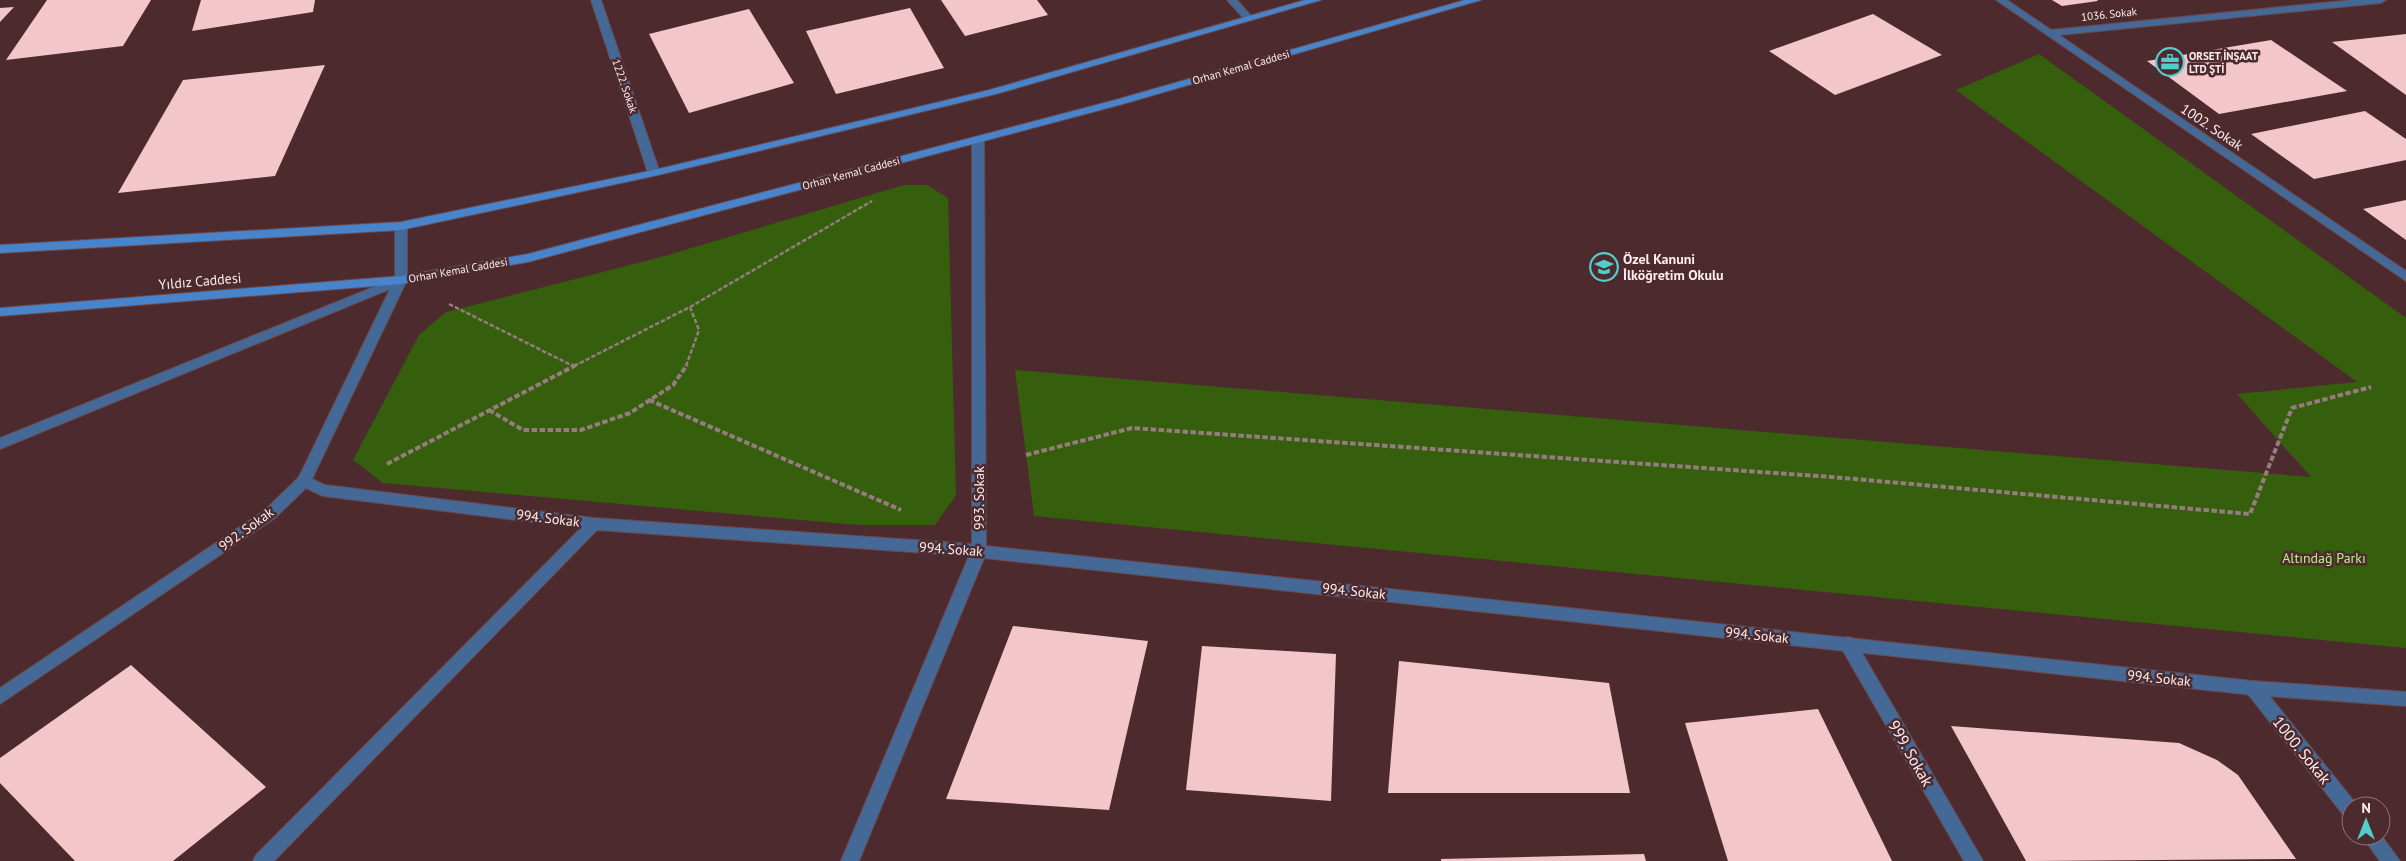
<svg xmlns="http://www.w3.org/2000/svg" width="2406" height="861" font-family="'PT Sans',sans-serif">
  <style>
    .green { fill: #355f0c }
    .building { fill: #f3c7ca }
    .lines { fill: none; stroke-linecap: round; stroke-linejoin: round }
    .minor-casing { stroke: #69494d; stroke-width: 2 }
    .tertiary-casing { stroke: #69494d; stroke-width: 2 }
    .secondary-casing { stroke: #69494d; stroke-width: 2 }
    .path-far1 { stroke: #977c7f; stroke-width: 2.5; stroke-dasharray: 4.5 2; stroke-linecap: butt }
    .path { stroke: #977c7f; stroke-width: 4; stroke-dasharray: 5.5 2.5; stroke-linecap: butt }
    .minor { fill: #446996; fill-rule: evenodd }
    .tertiary { fill: #446996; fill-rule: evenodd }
    .secondary { fill: #4884cb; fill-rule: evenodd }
    .labels { text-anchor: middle; stroke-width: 5; stroke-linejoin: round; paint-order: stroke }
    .far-street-label { font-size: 11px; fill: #fcedee; stroke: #4d2a2e }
    .far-poi-label { font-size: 11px; font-weight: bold; fill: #fcedee; stroke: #4d2a2e; text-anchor: start }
    .street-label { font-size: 14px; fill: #fcedee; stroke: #4d2a2e }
    .poi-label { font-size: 14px; font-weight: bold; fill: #fcedee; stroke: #4d2a2e; text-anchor: start }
    .park-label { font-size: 14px; fill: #b3f386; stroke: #4d2a2e }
    .near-street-label { font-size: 16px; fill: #fcedee; stroke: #4d2a2e }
  </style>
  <rect width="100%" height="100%" fill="#4d2a2e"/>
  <path class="green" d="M2039 54 2406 318V648L1034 516 1015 370 2311 477 2237 394 2357 382 1956 90Z
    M904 185H927L948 198 956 495 935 525H858L383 483 353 460 419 335 446 312 661 257Z"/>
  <path class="building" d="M47 0H151L123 46 6 60Z
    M201 0H315L313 12 192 31Z
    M941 0H1037L1048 15 965 36Z
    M2052 0H2097L2098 1 2062 6Z
    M14 7 0 22V8Z
    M910 8 944 68 836 94 806 31Z
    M749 9 794 83 689 113 649 34Z
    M1873 14 1942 55 1835 95 1769 51Z
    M2406 34V95L2332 42Z
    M2271 40 2347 91 2219 114 2147 61Z
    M325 65 275 176 118 193 183 80Z
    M2365 111 2406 139V160L2314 179 2251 134Z
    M2406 200V240L2363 209Z
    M1013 626 1148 641 1109 810 946 799Z
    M1202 646 1336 654 1331 801 1186 790Z
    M1399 661 1609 683 1630 793H1388Z
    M131 665 266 787 173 861H75L0 783V758Z
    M1818 709 1892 861H1728L1685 723Z
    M1951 726 2179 743 2217 760 2238 775 2296 859 2026 861Z
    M1644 854 1646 861H1441V859Z"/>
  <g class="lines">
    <defs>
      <path id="minor" d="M591 0H601L660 173 658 175H650L648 173Z
        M1227 0H1237L1251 16V20H1245Z
        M1996 0H2007L2051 30 2352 0H2386L2381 3 2059 35 2406 271V281Z
        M401 222 407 226V280L401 284 395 280V226Z
        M304 476 309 477 311 481 309 485 275 518 0 704V688L265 510 299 477Z
        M1848 637 1854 639 1983 861H1964L1842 649 1840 644 1842 639Z
        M2253 681 2259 683 2357 805 2351 806V819L2345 817 2247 693 2245 688 2247 683Z
        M2381 835 2400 861H2380L2362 836Z"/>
      <path id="tertiary" d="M978 137 984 140 986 546 2253 681 2406 692V706L2253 695 984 558 859 861H841L969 556 597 530 274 861H253L256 855 581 528 323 496 299 485 297 481 390 289 0 449V438L401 276 407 280 312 479 325 485 594 518 972 544V140Z"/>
      <path id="secondary" d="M1305 0H1321L996 94 654 176 401 230 0 253V245L401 222 654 170 989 90Z
        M1465 0H1481L1123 104 528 262 401 284 0 316V308L401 276 528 254 1115 100Z"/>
    </defs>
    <use href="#minor" class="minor-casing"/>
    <use href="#tertiary" class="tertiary-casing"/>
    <use href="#secondary" class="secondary-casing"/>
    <path class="path-far1" d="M449 304 573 366
      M574 366 690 307 872 201
      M686 366 699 330 690 307"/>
    <path class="path" d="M571 365 573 366
      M649 400 901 510
      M489 410 523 430H581L630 413 673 385 687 365
      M1026 455 1132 428 1832 477 2250 514 2292 408 2371 387
      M387 464 576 365"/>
    <use href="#minor" class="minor"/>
    <use href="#tertiary" class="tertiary"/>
    <use href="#secondary" class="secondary"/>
  </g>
  <defs>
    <symbol id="office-ring" viewBox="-11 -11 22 22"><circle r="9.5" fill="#4d2a2e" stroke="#53cdcb" stroke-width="1.5"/><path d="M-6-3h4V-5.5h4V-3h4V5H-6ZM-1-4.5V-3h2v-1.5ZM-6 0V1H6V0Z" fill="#53cdcb"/></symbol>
    <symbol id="school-ring" viewBox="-11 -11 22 22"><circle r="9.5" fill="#4d2a2e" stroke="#53cdcb" stroke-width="1.5"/><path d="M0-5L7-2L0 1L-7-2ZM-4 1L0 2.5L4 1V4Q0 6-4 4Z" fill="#53cdcb"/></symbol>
  </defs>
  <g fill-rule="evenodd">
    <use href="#office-ring" x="2154" y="46" width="32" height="32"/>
    <use href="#school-ring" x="1588" y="251" width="32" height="32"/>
  </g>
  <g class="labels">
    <g class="far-street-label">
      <text transform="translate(2109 14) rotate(-6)" y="4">1036. Sokak</text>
      <text transform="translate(1241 67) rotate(-16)" y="4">Orhan Kemal Caddesi</text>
      <text transform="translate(625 86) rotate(71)" y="4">1222. Sokak</text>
      <text transform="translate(851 173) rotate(-15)" y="4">Orhan Kemal Caddesi</text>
      <text transform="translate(458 270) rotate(-10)" y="4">Orhan Kemal Caddesi</text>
    </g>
    <g class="far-poi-label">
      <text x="2189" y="60">ORSET İNŞAAT<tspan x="2189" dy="13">LTD ŞTİ</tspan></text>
    </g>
    <g class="street-label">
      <text transform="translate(2212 127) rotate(34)" y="5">1002. Sokak</text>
      <text transform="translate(200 281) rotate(-5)" y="5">Yıldız Caddesi</text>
      <text transform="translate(979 498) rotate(-90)" y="5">993. Sokak</text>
      <text transform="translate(548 518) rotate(7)" y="5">994. Sokak</text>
      <text transform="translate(246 529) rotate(-36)" y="5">992. Sokak</text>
      <text transform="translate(951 549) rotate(4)" y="5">994. Sokak</text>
      <text transform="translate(1354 591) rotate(6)" y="5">994. Sokak</text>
      <text transform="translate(1757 635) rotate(6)" y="5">994. Sokak</text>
      <text transform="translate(2159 678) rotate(6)" y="5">994. Sokak</text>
    </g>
    <g class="poi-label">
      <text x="1623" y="264">Özel Kanuni<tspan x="1623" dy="16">İlköğretim Okulu</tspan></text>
    </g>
    <g class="park-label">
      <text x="2324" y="563">Altındağ Parkı</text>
    </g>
    <g class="near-street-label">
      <text transform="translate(2302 750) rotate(51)" y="6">1000. Sokak</text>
      <text transform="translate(1911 753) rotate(60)" y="6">999. Sokak</text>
    </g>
  </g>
  <g transform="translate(2366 821)"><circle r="24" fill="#4d2a2e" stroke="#93787b"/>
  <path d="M0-4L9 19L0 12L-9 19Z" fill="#53cdcb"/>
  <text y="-8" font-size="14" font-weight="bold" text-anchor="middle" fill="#fcedee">N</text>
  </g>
</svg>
